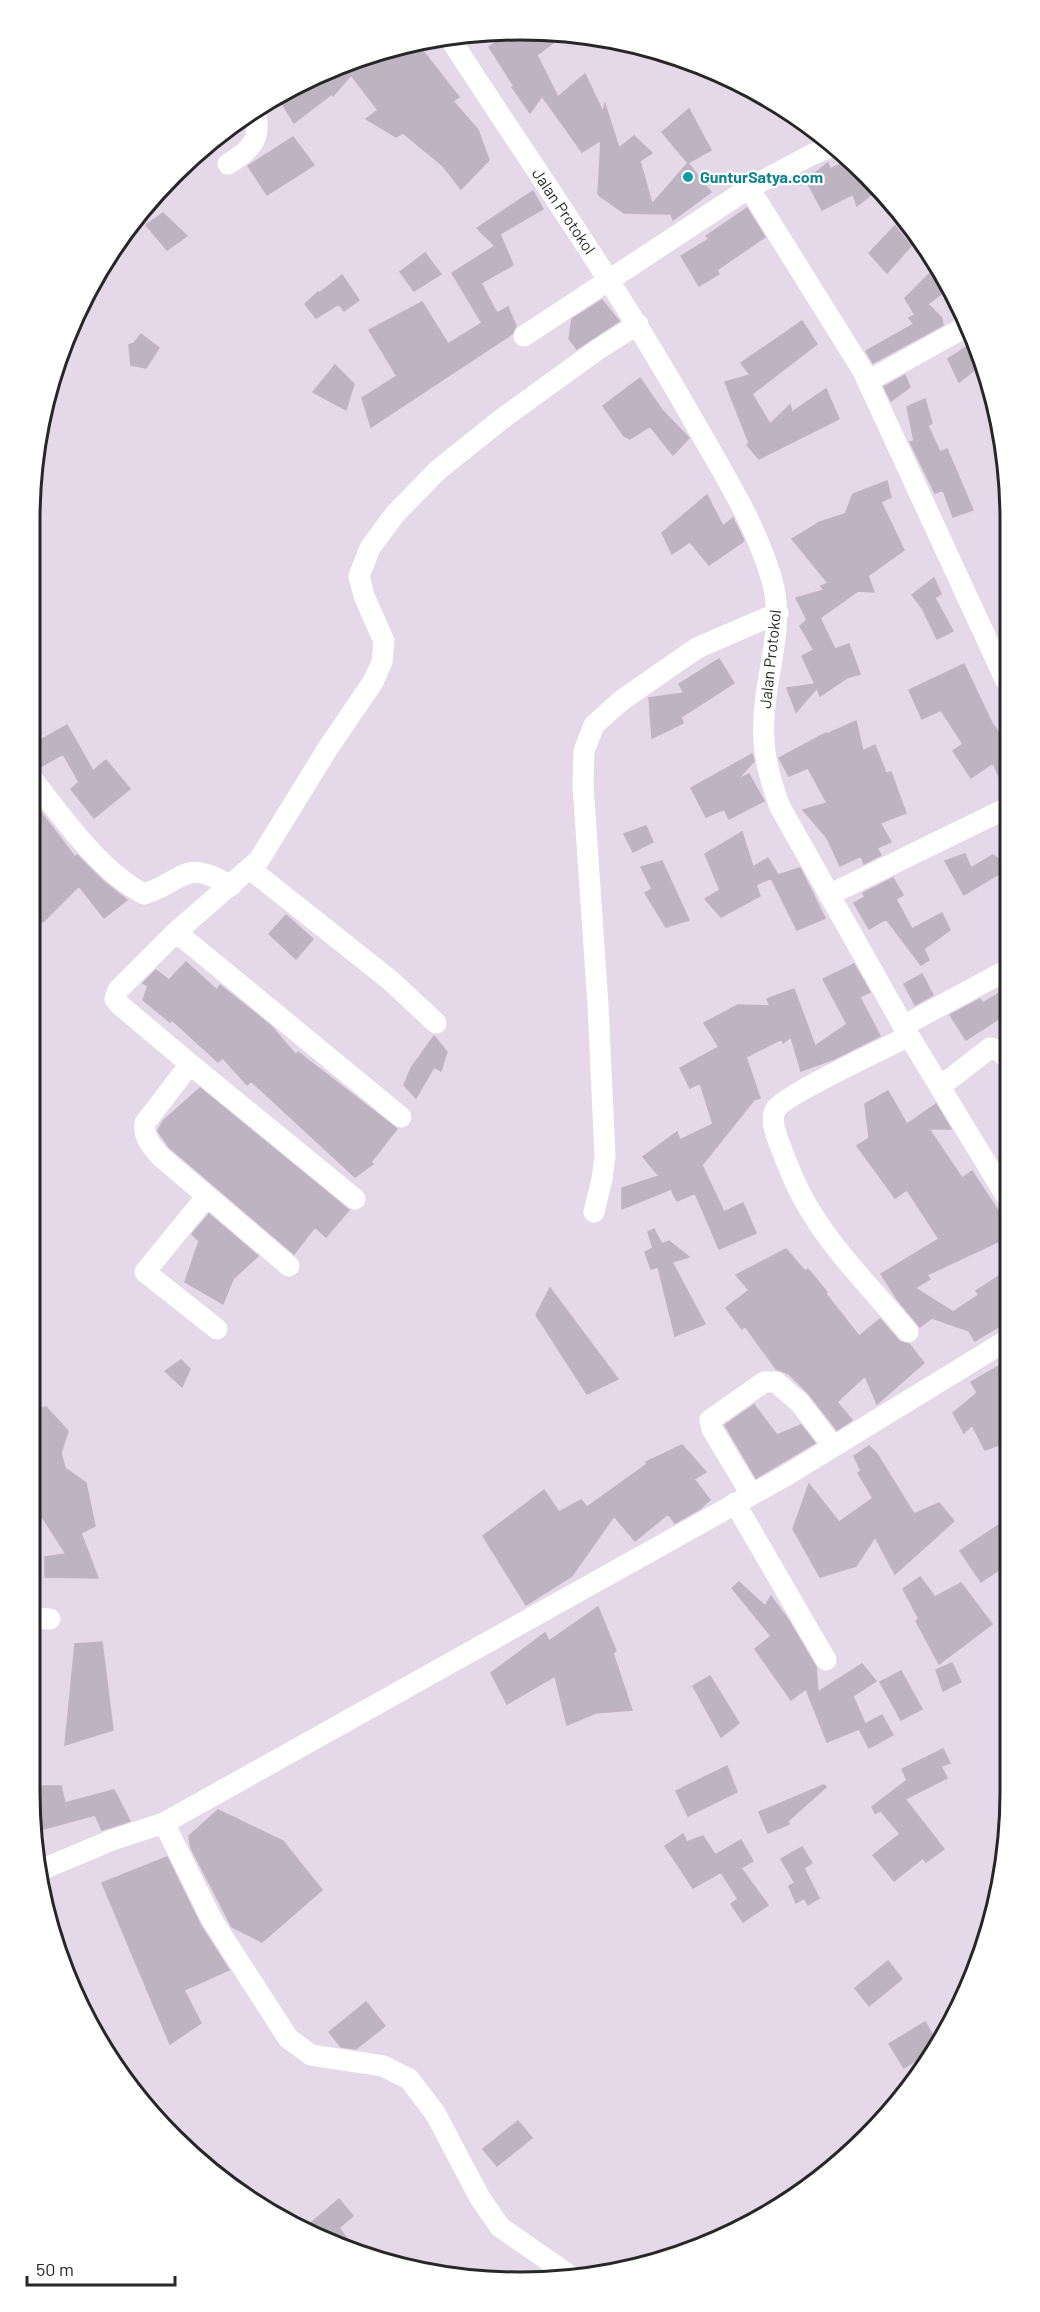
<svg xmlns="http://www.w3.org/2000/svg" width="1040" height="2312" font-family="Barlow,sans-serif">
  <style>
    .building { fill: #beb4c1; stroke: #c1b2c4; stroke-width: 1.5 }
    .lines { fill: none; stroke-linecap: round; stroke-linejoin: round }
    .minor { stroke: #fff; stroke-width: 21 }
    .culture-dot { fill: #0f9aa8; stroke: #fff; stroke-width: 2 }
    .labels { text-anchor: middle; stroke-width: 4.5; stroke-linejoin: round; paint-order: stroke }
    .culture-label { font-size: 16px; font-weight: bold; fill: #0d838f; stroke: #fff; text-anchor: start }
    .street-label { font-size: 16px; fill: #272727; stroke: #fff }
    .rim { fill: none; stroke: #272727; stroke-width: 3 }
  </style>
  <rect width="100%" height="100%" fill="#e5d8e9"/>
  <path class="building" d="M520 30 565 34 537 55 558 97 585 74 603 112 605 104 619 148 634 136 652 153 640 161 652 204 688 163 711 192 673 220 671 214 624 213 601 197 598 194 601 140 582 152 542 96 530 113 512 87 514 86 489 47 514 31Z
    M416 42 459 97 453 101 478 130 489 160 461 189 443 166 403 133 396 137 366 119 378 110 351 75 333 96 332 94 294 123 278 97 314 77 318 84 337 66Z
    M689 109 711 150 688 163 662 132Z
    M293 137 314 165 267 195 248 166Z
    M848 161 877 190 857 206 853 194 822 210 806 180 828 163 830 169Z
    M533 191 543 209 500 234 513 265 481 283 497 313 508 307 516 326 512 334 371 427 362 398 397 376 369 330 422 302 448 344 482 323 452 273 495 246 477 228Z
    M747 208 765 237 717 270 719 274 699 286 681 256 709 239 706 236Z
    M163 213 187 236 167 250 146 225Z
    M895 226 911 246 887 273 869 253Z
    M425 253 441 274 414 291 400 272Z
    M935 268 948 289 928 304 942 318 943 325 873 363 866 351 914 324 909 318 915 315 905 298Z
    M342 275 359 300 344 311 339 304 316 318 305 304 318 292V294Z
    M602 300 619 321 577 349 569 339 572 319Z
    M802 321 817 344 752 394 770 424 790 405 792 412 826 389 839 419 759 459 747 445 749 443 725 382 750 375 741 363Z
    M141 334 159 348 146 368 131 365 129 345 134 343Z
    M975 341 981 365 959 382 948 359Z
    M335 365 354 384 346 410 313 392Z
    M905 375 910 387 891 401 884 387Z
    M640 378 662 410 689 438 673 455 650 426 630 439 624 436 603 406Z
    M925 399 932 423 928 426 940 452 947 449 973 510 953 517 943 490 935 493 910 442 914 441 907 407Z
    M887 481 891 497 881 502 904 550 868 576 874 592 858 591 820 618 835 649 849 644 860 674 847 678 820 696 817 688 796 712 787 688 815 684 802 656 814 650 800 626 807 620 796 598 824 590 821 586 828 583 792 539 820 522 845 514 853 494Z
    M707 495 723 526 733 518 744 541 709 565 690 542 672 554 662 533Z
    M934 578 941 594 935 598 953 631 937 639 922 608 912 595Z
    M719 659 734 683 681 717 683 723 652 738 649 698 684 693 679 684Z
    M964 664 992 723 1007 745V794L993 763 971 778 953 751 963 744 941 710 922 719 909 690Z
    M856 721 863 751 875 745 886 773 891 772 906 813 880 823 891 842 877 848 881 855 864 864 861 856 840 866 827 838 803 810 827 803 808 768 789 776 779 758 826 733 827 734Z
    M67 725 93 771 106 760 130 789 94 818 71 789 79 782 63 754 40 767 30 749V746Z
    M752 754 754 761 737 780 749 774 764 801 729 819 724 809 706 817 691 788Z
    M30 798 75 857 77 855 103 881 127 900 104 918 79 886 43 922 30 909Z
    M646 826 653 842 633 852 624 834Z
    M742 832 753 867 768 858 778 875 800 868 825 918 797 930 771 878 756 885 760 896 721 917 705 899 720 890 705 854Z
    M965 854 971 868 993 855 1007 866V869L964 895 945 861Z
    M662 861 689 920 666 927 645 893 652 889 641 867Z
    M893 878 903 895 896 899 912 929 942 913 950 930 924 949 929 960 921 965 886 919 869 929 854 903 865 897 863 893Z
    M286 915 313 939 296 959 269 934Z
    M186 962 217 990 220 985 271 1026 296 1055 298 1052 397 1129 371 1162 373 1164 355 1177 251 1081 247 1085 223 1058 218 1062 172 1020 170 1022 143 1000 148 986 143 983 156 970 169 980Z
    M854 964 870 992 860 997 880 1036 834 1059 801 1071 791 1037 783 1043 782 1039 746 1057 760 1098 754 1100 702 1165 724 1212 743 1203 756 1233 719 1249 695 1193 677 1201 671 1189 622 1209V1188L659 1176 643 1157 677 1132 680 1140 713 1124 700 1083 690 1088 680 1068 719 1047 704 1023 738 1005 770 1006 767 999 794 989 815 1046 847 1024 823 979Z
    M922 974 933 995 915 1005 904 984Z
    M1007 988 1008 1013 966 1040 950 1015 980 999 983 1003Z
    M434 1036 447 1052 441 1071 434 1067 416 1098 404 1085 411 1068Z
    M200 1088 349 1210 326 1237 315 1227 294 1254 169 1147 158 1131 163 1121Z
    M888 1091 907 1124 936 1104 951 1129H929L962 1178 972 1171 1001 1215 1008 1231V1237L927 1275 930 1279 915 1288 953 1312 979 1295 976 1291 1008 1270V1321L975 1341 969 1331 932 1318 920 1327 897 1299 881 1274 939 1239 907 1190 895 1198 857 1146 869 1138 865 1104Z
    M209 1214 258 1256 233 1279 223 1304 185 1282 199 1241 192 1234Z
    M654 1229 662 1244 669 1241 689 1257 672 1262 705 1324 675 1336 658 1267 651 1269 645 1252 653 1248 648 1232Z
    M786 1249 805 1271 808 1269 827 1292 826 1294 859 1336 880 1319 899 1341 909 1344 924 1363 877 1404 865 1376 837 1402 852 1420 837 1430 809 1394 789 1374 776 1369 745 1326 742 1329 726 1308 749 1290 736 1275Z
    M550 1288 618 1379 587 1394 536 1315Z
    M181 1360 190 1369 182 1387 165 1371Z
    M1009 1360V1441L985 1450 972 1425 964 1433 953 1413 977 1393 971 1382Z
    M754 1405 777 1435 801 1425 815 1443 756 1478 725 1425Z
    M46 1407 68 1431 61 1453 65 1468 86 1483 95 1526 81 1533 98 1578 45 1577V1557L66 1554 30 1498 36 1469 30 1461V1410Z
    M682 1445 706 1472 694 1479 710 1500 700 1509 675 1523 668 1514 635 1541 614 1516 572 1576 526 1605 483 1536 544 1490 559 1512 581 1500 587 1507 647 1464 646 1462Z
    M869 1446 877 1454 914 1514 939 1503 954 1521 895 1574 875 1537 856 1566 820 1577 793 1529 809 1484 839 1522 873 1498 858 1473 861 1471 854 1456Z
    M1009 1518V1563L981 1582 960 1551Z
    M920 1577 935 1597 961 1583 992 1624 939 1664 916 1621 919 1619 903 1589Z
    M739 1582 765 1606 771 1596 789 1621 816 1667 818 1692 862 1664 876 1681 853 1696 865 1724 882 1715 893 1735 869 1748 859 1729 827 1742 806 1689 791 1700 755 1649 771 1636 732 1588Z
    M598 1607 616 1651 613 1653 632 1710 596 1713 567 1725 555 1676 507 1704 491 1673 545 1633 549 1641Z
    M102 1642 113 1730 65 1745 75 1644Z
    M952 1663 961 1682 943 1691 936 1670Z
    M901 1671 922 1709 901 1720 880 1682Z
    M710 1676 739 1723 721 1737 693 1686Z
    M943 1749 950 1763 941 1766 947 1778 905 1799 944 1849 926 1862 923 1858 894 1881 873 1855 900 1834 881 1811 875 1813 872 1807 907 1780 902 1769Z
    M727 1766 737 1792 688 1816 676 1791Z
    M824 1785 826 1787 788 1821 789 1824 768 1833 759 1812Z
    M30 1786H61L65 1803 114 1790 130 1821 102 1830 95 1815 36 1831Z
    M218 1810 283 1841 322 1890 262 1942 232 1927 191 1848 189 1836Z
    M683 1834 687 1842 703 1836 715 1855 741 1840 753 1861 741 1868 768 1905 743 1922 731 1904 738 1899 721 1872 693 1888 665 1846Z
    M802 1847 812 1863 804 1868 819 1898 808 1905 804 1898 796 1903 789 1886 795 1883 781 1859Z
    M167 1857 201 1926 229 1970 184 1990 201 2023 170 2044 102 1883Z
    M888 1961 902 1979 869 2006 855 1988Z
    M366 2002 385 2026 356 2049 341 2047 329 2032Z
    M925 2022 935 2039 927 2053 904 2068 889 2044Z
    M518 2121 532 2138 497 2166 483 2149Z
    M339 2199 353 2216 339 2228 353 2246 305 2228Z"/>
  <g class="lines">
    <path class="minor" d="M449 37C531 164 618 287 692 418 722 471 755 522 772 580 783 619 771 658 766 696 760 739 765 767 780 807L909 1036 1008 1199
      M228 164C253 149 262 138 255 109
      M749 188 811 155 833 146
      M524 336 749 188 863 371 1006 681
      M868 381 969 325
      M30 776C61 815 99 871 144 894 186 881 182 857 231 886
      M250 869 390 980 436 1023
      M829 895 1007 808
      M176 932 401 1117
      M903 1026 1007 970
      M190 1064 355 1199
      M941 1086 990 1048 998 1050 1008 1059
      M207 1196 145 1272 217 1329
      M594 1212 602 1179 605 1156 598 1005 583 785 584 751 594 725 622 700 697 648 778 613
      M289 1266 160 1156C152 1146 143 1138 145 1123L190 1064 120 1005 115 999 118 990 176 932 259 860 328 748 373 682 382 662 384 641 364 596 359 576 370 548 395 514 438 470 503 418 597 350 638 324
      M908 1332C876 1293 839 1257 813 1215 799 1194 790 1171 781 1148 777 1137 769 1120 776 1109 786 1094 886 1048 909 1036
      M751 1494 712 1429 710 1420 764 1382H776L800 1403 833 1446
      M735 1503 826 1660
      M30 1618 50 1619
      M164 1823 212 1920 288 2038 311 2055 383 2066 409 2079 435 2113 480 2198 500 2227 572 2277
      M43 1869 112 1840 164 1823 787 1475 1009 1339"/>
  </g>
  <circle class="culture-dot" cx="688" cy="177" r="6"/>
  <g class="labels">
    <g class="culture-label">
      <text x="700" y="183">GunturSatya.com</text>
    </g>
    <g class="street-label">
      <text transform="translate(564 211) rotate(56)" y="6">Jalan Protokol</text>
      <text transform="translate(770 659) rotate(-84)" y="6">Jalan Protokol</text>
    </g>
  </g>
  <path d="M0 0H1040V2312H0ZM520 40H520A480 480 0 0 1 1000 520V1792A480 480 0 0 1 520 2272H520A480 480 0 0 1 40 1792V520A480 480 0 0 1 520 40Z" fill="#fff" fill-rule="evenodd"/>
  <path class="rim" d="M520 40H520A480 480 0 0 1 1000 520V1792A480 480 0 0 1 520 2272H520A480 480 0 0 1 40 1792V520A480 480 0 0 1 520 40Z"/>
  <path d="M27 2276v9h148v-9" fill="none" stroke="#272727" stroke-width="3"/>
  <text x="36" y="2276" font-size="18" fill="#272727" stroke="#ffffff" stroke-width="4.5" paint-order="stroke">50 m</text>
</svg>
